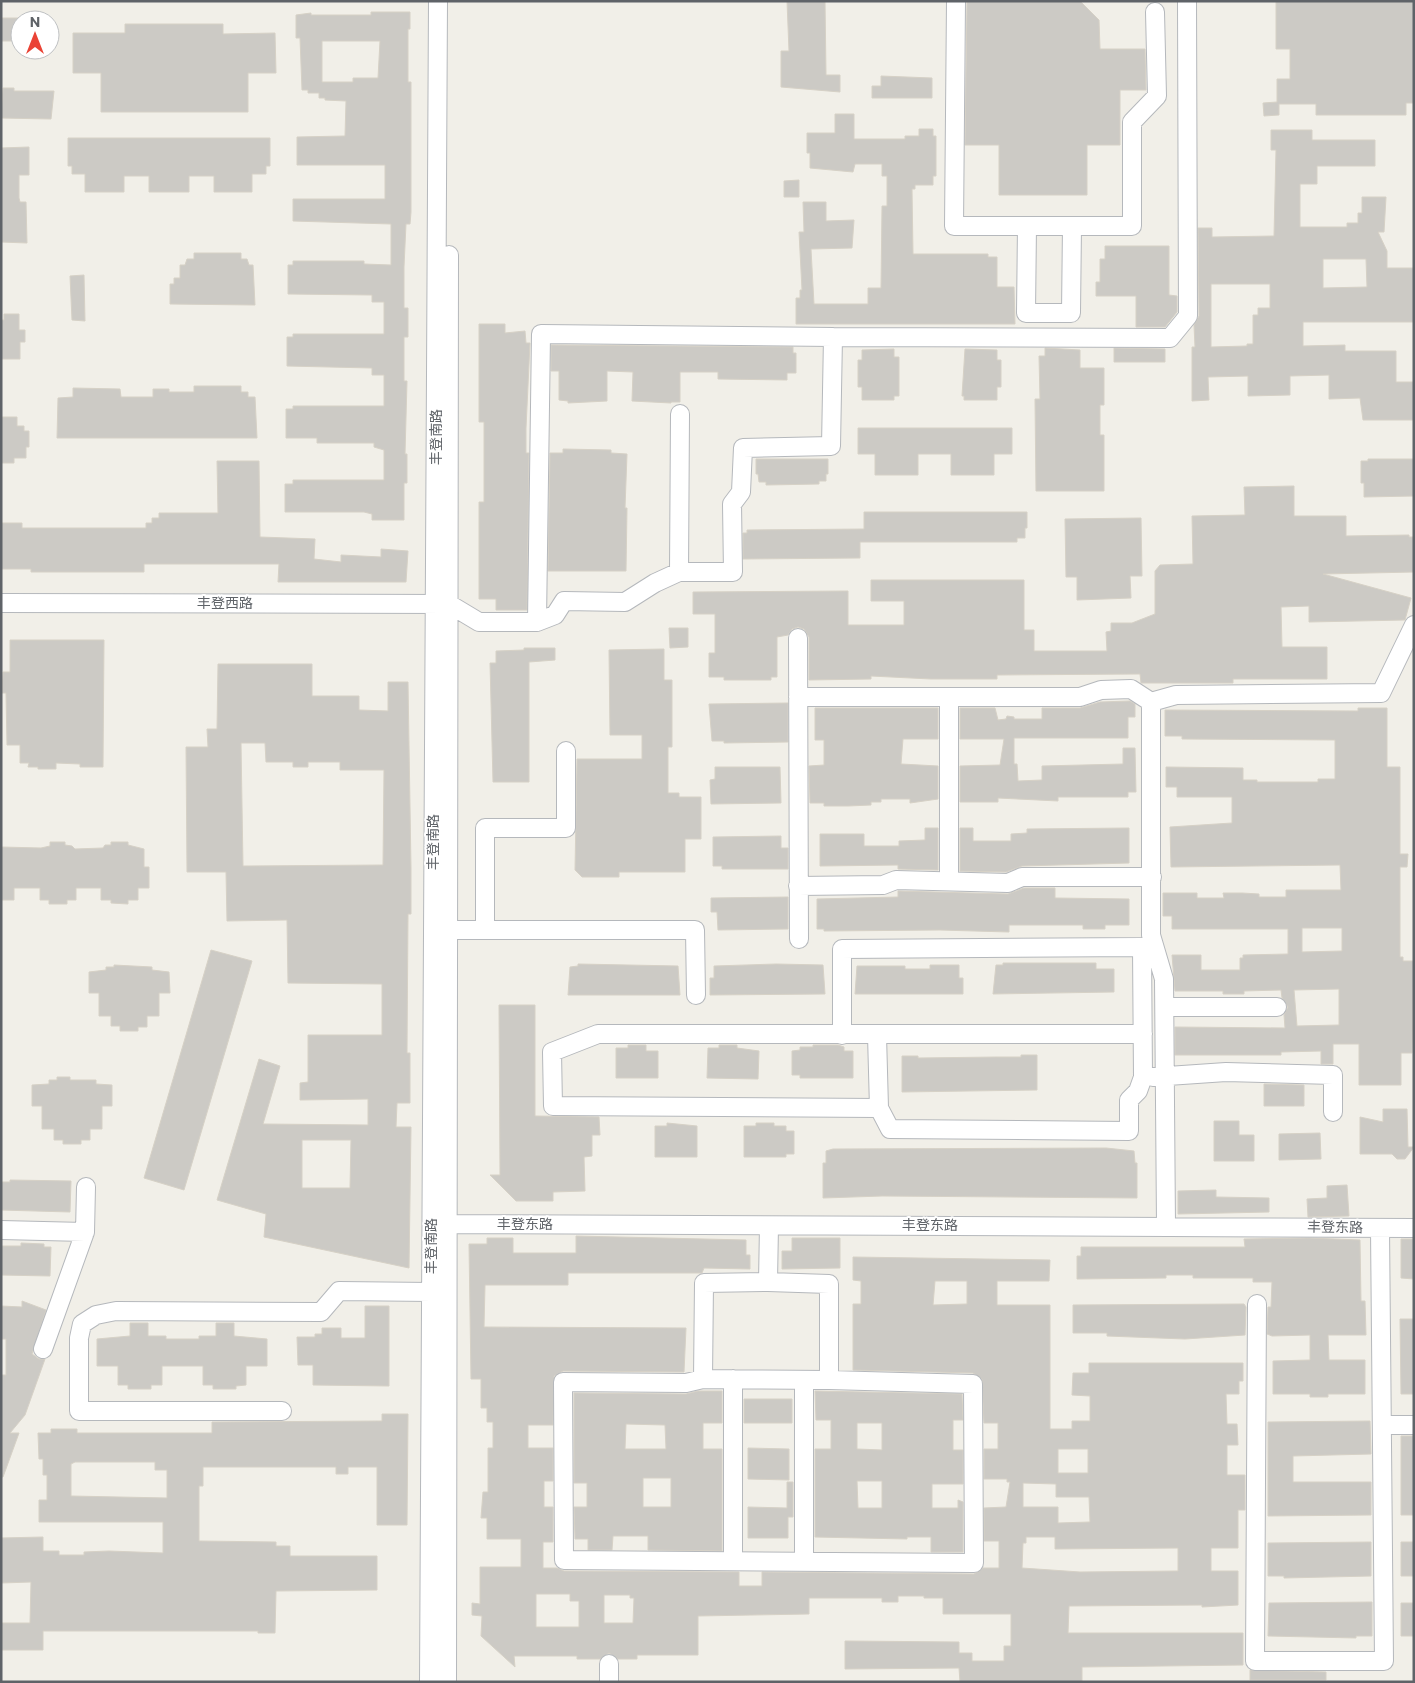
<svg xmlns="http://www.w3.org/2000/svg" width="1415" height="1683" font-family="Commissioner,'Noto Sans SC',sans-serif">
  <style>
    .building { fill: #cccac5; stroke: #d6d1c6; fill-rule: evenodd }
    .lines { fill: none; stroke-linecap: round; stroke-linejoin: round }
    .minor-casing { stroke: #b5b8bc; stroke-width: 20 }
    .minor { stroke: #fff; stroke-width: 18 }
    .labels { text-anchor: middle; stroke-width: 4; stroke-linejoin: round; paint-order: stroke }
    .street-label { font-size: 14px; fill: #5f6368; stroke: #fff }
  </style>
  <rect width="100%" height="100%" fill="#f1efe8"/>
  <path class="building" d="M787 1H825L826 75H840V92L781 87V51H789Z
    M967 1H1080L1099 20 1100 49H1145L1146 90H1120V145H1087V195H999V145H965Z
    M1276 1H1414V103H1406V115H1316V104H1279V115L1264 116 1263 103 1277 102V79H1290V49H1276Z
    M371 12H410V29H408V82H411V212L410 224H406L404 267V308H408V337H404V381H407L405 454H407V483H404V520H372V514L364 512H285V484H293V480H384V450L374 447V443H317V438H286V409H293V406H384V375H372V368L287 366V337H293V334H384V302H372V295L288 294V265H293V261H364V264L391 265V224L293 221V199H385V165H297V137L345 136 346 101 325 100V98H319V93H308V90H302L300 38H296V15L311 13V15H371ZM322 41H380L378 78H353V82H322Z
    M1 18H20V41H1Z
    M125 24H223V34L275 33 276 73H248V112H101V73H73V33H125Z
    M881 76 932 78V98H872V86H881Z
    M3 88H14V91H54L51 119 1 118Z
    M835 114H854V139H905V136H919V129H933V136H936V176H933V185H915V189H912L913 254H988V257H997V287H1014L1015 324H796V298H800V290H802L799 232H804L803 202H826V221L854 220 852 248 811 249 814 304H868V288H881L882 206H887V176H882V164H855L853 172 810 168V153H807V133H835Z
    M1271 130H1312V140H1375V166H1317V184H1300V227H1347V223H1358V213H1362V197H1386L1384 232H1378L1387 251V268H1414V322H1303V346L1345 345V351H1396V382H1414V420H1363L1360 398 1329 399V375L1290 376V395L1248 396V376L1208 377 1209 400 1192 401V347H1195L1194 325 1199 316 1198 228H1212V237L1274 236 1276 150H1271ZM1323 259H1366L1367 287 1323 288ZM1211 284H1270V308H1258V315H1253V344H1247V346L1211 347Z
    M68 138H270V166H266V174H252V192H214V176H189V192H149V176H124V192H85V174H72V166H68Z
    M29 147V175H19V198L20 202H26L27 243 1 242V148Z
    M799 180V197H784V181Z
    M1105 246H1169V295L1177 296V312L1165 327H1136V296H1096V282H1100V259H1105Z
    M194 253H241V259H247L249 265H253L255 305 170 304V284H174V278H180V265H185L187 259H194Z
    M84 275 85 321 72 320 70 276Z
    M4 314H19V330H25V342H20V359H1V320H4Z
    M479 324H505V333L525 331 526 343H530L526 428V453H529L527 610H496V599H479V502H484V422H479Z
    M551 345 793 347V353H796V373H787V380L718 379V372H680V402H671V403L632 401 633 372 607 371V401L568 403V401L559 400V371H551Z
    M1045 348 1080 350V368H1104V405H1100V435H1104V491H1036L1035 399H1040L1039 356H1045Z
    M1114 348 1165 349V362H1114Z
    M894 349V357H899V396H894V400H862V387H858V360H862V350Z
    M965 349 997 350V360H1001V387H997V400H964V396H962Z
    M194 386H241V392H248V397H255L257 438H57L58 398 73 397V388L120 389 121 397H153V389H169V392H194Z
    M1 417H17V426H24V431H29V447H26V458H14V463H1Z
    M858 428H1012V454H994V475H951V454H918V475H875V454H858Z
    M563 449 611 450V453L627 454 625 508H627L626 571H548L550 453H563Z
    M756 459H828V474H826V481H819V484L766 485V482H759L758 474H756Z
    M1368 459H1414V496L1364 497V483H1361V461H1368Z
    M217 461H259L260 537 315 539 314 559 341 562V555L381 557V549L408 551 406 582H278L279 564H144V572H31V569H1V523H22V528H146V523H152V518H159V513H218Z
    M1294 486V516H1346V536L1409 535V537H1414V572L1323 574 1411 598 1405 620 1309 622V606L1281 607 1282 647H1327V679H1233V683H1141L1140 674 997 675V679H931L871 676V679L809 680V637L804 629 798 627 792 629 788 635 777 637V677H771V680H724V677H709V653H715V614H693V592L848 591V625H904V601H871V580H1024V630H1034V651H1107L1106 632 1111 631V623H1132L1155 614V571L1160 565 1193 564 1192 516 1245 515 1244 487Z
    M864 512H1027V528H1025V538H1017V542H860V558L743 559V533H747V530L864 529Z
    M1141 518 1142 576H1130L1131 598 1077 600V577H1066L1065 519Z
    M669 628H688V647L670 648Z
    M10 640H104L103 767H80V764L56 763V769H38V767H28L29 763H20V745H7L6 693H2L3 672H10Z
    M524 648H555V660L529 662V782H493L490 663H496V651L524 650Z
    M664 649V680H672V747H668V793H679V797H701V839H685V872H619V877H582L575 870 577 759H642V735H610L609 650Z
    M218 664H312V696H359V710L388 711V682H408L411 868V914H408L407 1053H410V1103H397L396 1127H411L409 1268 264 1237 266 1214 217 1200 259 1059 280 1066 263 1124 368 1125V1099L300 1100V1083L308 1082V1035H382V984L288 983 287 920 227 921 226 872H187L186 747H208L207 729H217ZM241 743H265L266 762H293V767H308V762H340V770H384L383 865 243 866ZM302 1140H351L350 1188H302Z
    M1130 701 1135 704V717H1128V738H1014V764H1017L1018 781 1042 780V766L1123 764V748H1135L1136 792H1128V797H1058V801L998 798V802H960V766L1000 765 1004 739H960V708H995L998 720 1006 719 1007 716 1014 717V719H1042V708H1080L1100 702Z
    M788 703V742L724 743V741H712L709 704Z
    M815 708H938V739H903L901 764 938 766V799L910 803V799H881V802H871V805L848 806H824V803H810L809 766 824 765V740H815Z
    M1358 708H1387V767H1400V854H1408L1407 867H1400V957H1403V961H1414L1412 1053H1401V1085H1359V1044H1333V1064H1321V1051L1281 1052V1055H1175V1027L1285 1028 1284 1015 1288 1007 1282 998 1281 990 1244 991V994H1223V991H1175L1172 955H1201V970H1240V958H1243V955L1288 954V929H1172V916H1163V893H1197V898H1224L1223 893H1242L1259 894V897H1286V890H1341L1340 865 1171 867 1170 827 1232 823V797H1177V787H1166V767L1243 768V780H1257V782H1318V779H1335V740L1182 739V736H1165V710L1358 711ZM1302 928H1342V951L1302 952ZM1339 989V1025L1297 1026 1294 990Z
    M715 767H780L781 803 711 804 710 780 715 779Z
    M925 828H938V870L898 869V865L820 866V834H864V846H899V841L925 840Z
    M960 828H973V841H1011V834L1027 833V829L1129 828V863L1022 866 1006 872 960 871Z
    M781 836V848H788V869H722V866H713V837Z
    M50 842H65V845L72 846 75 849 103 848 105 845H111V842H128V845L144 849V867H149V888H138V900H128V904L111 903V900H101V888H76V900H67V904H49V900H40V888H14V900H1V847L41 848 50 846Z
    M1024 888H1055V898L1129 899V925H1105V929H1083V925H1009V932L940 930 824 931V929H817V899L898 897V891L1008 894Z
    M788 897V929L718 930 717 912H711V898Z
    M211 950 252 961 184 1190 144 1178Z
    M1003 963H1096V969H1114V992L993 994 996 965H1003Z
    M578 964 678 966 680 995H568L570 967 578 966Z
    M776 964 823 965 825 994 710 995V978H714V966Z
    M114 965 152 967V970L169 972 170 993H159V1016H147V1027H138V1031H120V1026H111V1016H99V993H89V972L106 970V967H114Z
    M930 965H959V978H963V994H855L857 966H905V969H930Z
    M499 1005H535V1116L599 1117 600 1135H592V1156L584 1157 585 1191 553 1192V1201H516L490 1175H500Z
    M628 1045H646V1051H658V1078H616V1048H628Z
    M719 1045H737V1048L759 1051 758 1079 707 1078 708 1048H719Z
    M813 1045H838L844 1047V1051H853V1078H800V1075H792V1051L800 1050V1047H813Z
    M1021 1055H1037V1090L902 1092V1056H918V1058L997 1057H1021Z
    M57 1077H70V1080H96V1084L112 1085V1106H102V1129H90V1140H81V1144H63V1140H54V1129H42V1106H32V1085L49 1084V1080H57Z
    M1264 1084 1304 1085V1106H1264Z
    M1383 1109H1407L1408 1147H1414L1405 1159H1397L1392 1154H1360V1117L1383 1122Z
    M1214 1121H1239V1135H1254V1161H1214Z
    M667 1123 697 1126V1157H655V1126H667Z
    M756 1123H774V1126H786V1131H794V1154H786V1157H744V1126H756Z
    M1320 1133 1321 1159 1279 1160V1134Z
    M1106 1148 1134 1151 1135 1163H1137V1198L882 1196 823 1198V1163H826V1151L833 1149Z
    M10 1180 71 1181 70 1212 1 1210V1182H10Z
    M1347 1185 1349 1216 1308 1217 1307 1199 1327 1198V1186Z
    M1216 1190V1197L1269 1198V1212L1178 1214V1191Z
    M576 1236 746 1240V1255H750V1269L704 1268 702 1273H568V1285H485L484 1327 686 1328 684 1372 563 1371 554 1376 553 1425H528V1448H553V1481H544V1507H553V1542H543V1568H557L564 1571 739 1572V1586H762V1572L974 1574 983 1568H999V1541H984V1508L1006 1507 1010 1482H1007V1479H984V1449H998V1423H984L982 1379 973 1373 853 1370V1304H861V1281L853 1280V1257L1050 1260 1049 1281H997V1305H1050V1429H1072V1421H1090V1396L1072 1395 1073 1373H1089V1363H1243V1381H1239V1394H1226L1227 1424H1237L1238 1445H1227V1475H1245V1510H1238V1548H1211V1571H1238V1605L1202 1607V1605L1069 1606 1068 1633H1243V1665L1082 1667V1682H960L959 1668 845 1669V1641L959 1642V1653H972V1661H1004V1646H1011V1614H943V1598H924V1596H898V1602H882V1598H809V1614L698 1616V1655H637V1659H618L609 1653 600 1659H577V1656H514L515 1667 481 1636 482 1616 472 1615V1603L480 1604V1567H521V1539H487V1518H481L483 1492H488V1448H493V1422H487V1408H481V1379H471L469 1244H487V1238H513V1253H576ZM935 1281H967V1304L933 1305ZM1058 1449H1088V1473H1058ZM1023 1483 1056 1484V1497H1089L1090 1522 1058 1523V1507H1023ZM1026 1537H1055V1549L1178 1548V1571L1080 1572 1022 1568 1023 1543H1026ZM536 1594H570V1601H579V1627H536ZM604 1595H630V1598H634L633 1623H604Z
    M792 1238H840V1268L782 1269V1251H792Z
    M1309 1238 1360 1240 1361 1301H1365L1366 1335H1328L1329 1360H1365V1394H1328V1397H1310V1394H1273V1361L1310 1360V1335L1272 1336 1267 1334 1268 1307H1271L1272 1282H1253V1278H1193V1275H1166V1278L1077 1279V1256H1081V1247H1245L1244 1239Z
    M1401 1239H1414V1279L1401 1278Z
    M21 1243 44 1244V1247H51L50 1276 1 1275V1246H21Z
    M22 1301 46 1310 32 1354 39 1359H45L25 1415 10 1433H19L3 1477H1V1375H6V1339H1V1306L22 1307Z
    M1244 1304 1246 1307 1245 1335 1185 1339 1107 1336V1333H1073V1305Z
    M365 1306H389V1386L313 1385V1365H298L297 1337H315V1334H322V1328H341V1338H365Z
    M1400 1319H1414V1394H1401Z
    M130 1323H148V1336H166V1339H199V1336H216V1323H234V1336L267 1339V1366H246V1385L236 1386V1389H213V1385H203V1366H162V1385H151V1389H128V1385H118V1366H97V1339L130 1336Z
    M698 1391H722V1423H703V1449H722V1551L648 1550V1536H613L612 1550H588V1539H575L574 1507H587V1483H574V1393L686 1394ZM626 1424 665 1425 666 1449H625ZM643 1478H671V1507H643Z
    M815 1391 962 1394 963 1420H953V1450H963V1484H932V1508H958V1500L963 1502V1552H931V1537H907V1539L815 1537V1449H831V1420H816ZM857 1423H882V1450L857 1449ZM857 1481H882V1508H858Z
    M744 1399H792V1423H744Z
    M382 1414H408L407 1525H377V1467H348V1474H336V1467H203V1486H199V1541L276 1542V1546H290V1556H377V1590L276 1591 275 1633H258V1631H43V1650H1V1623H30L31 1582 1 1583V1538L43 1537V1551H59V1555H84V1552L109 1551 163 1553V1522H39V1500H47V1475H43V1459H39L38 1433H51V1429H77V1433H212V1422L382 1421ZM75 1462H155V1470H167V1498L71 1496V1464Z
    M1370 1421 1371 1454 1293 1456V1482H1371V1515L1268 1516V1422Z
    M1401 1436H1414V1515H1401Z
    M748 1448 789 1449V1480L748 1479Z
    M787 1482H793V1517H788V1538H748V1507L787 1508Z
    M1371 1542V1576L1284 1578V1576H1268V1543Z
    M1401 1542H1414V1576H1401Z
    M1372 1602V1636H1356V1638L1268 1636 1269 1603Z
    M1401 1603H1414V1636H1401Z
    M1250 1670 1326 1672V1680H1250Z"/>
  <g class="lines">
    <defs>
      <path id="minor" d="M956 1 954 226H1132V122L1157 96 1155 12
        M1027 226 1026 313H1071L1072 226
        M679 572 680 414
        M1 603 449 604 479 622H537L555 615 564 601 625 602 655 583 679 572H733L732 504 741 492 743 448 831 446 833 337 1170 338 1188 316 1187 1
        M537 622 541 334 833 337
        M798 638 799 939
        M798 697H1080L1101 690 1131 689 1151 702 1176 695 1381 693 1414 625
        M1151 702V935L1164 979 1166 1225
        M949 881V697
        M798 886 883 885 896 880 1008 883 1022 877H1152
        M448 930H485V828H566V751
        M485 930H695L696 995
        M1165 1007H1277
        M842 1035V949L1142 947 1143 1077 1138 1091 1129 1100V1131L890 1129 879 1108
        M877 1035 879 1108 553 1106 552 1052 598 1034H1143
        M1153 1077 1226 1072 1333 1075V1112
        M447 1224 1414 1228
        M1 1230 85 1232 43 1349
        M85 1232 86 1187
        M768 1282 829 1284V1380L703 1379 704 1283 768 1282 769 1226
        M1257 1304 1255 1661H1384L1380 1228
        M703 1379 686 1383 563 1382 564 1560 974 1563 973 1384 829 1380
        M282 1411H79V1338L82 1324 96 1315 116 1311 321 1312 339 1291 431 1292
        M1382 1425H1414
        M733 1561V1379
        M804 1562V1380
        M429 1682 438 1
        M447 1682 449 255
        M609 1682V1664"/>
    </defs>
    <use href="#minor" class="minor-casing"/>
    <use href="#minor" class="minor"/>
  </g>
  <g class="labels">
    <g class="street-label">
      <text transform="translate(436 437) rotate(-90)" y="5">丰登南路</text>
      <text x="225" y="608">丰登西路</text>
      <text transform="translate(433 842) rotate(-90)" y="5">丰登南路</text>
      <text x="525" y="1229">丰登东路</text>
      <text x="930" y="1230">丰登东路</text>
      <text transform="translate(1335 1227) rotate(1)" y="5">丰登东路</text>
      <text transform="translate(431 1246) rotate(-90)" y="5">丰登南路</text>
    </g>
  </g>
  <rect width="1415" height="1683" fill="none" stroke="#5f6368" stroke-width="5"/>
  <g transform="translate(35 35)"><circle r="24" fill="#ffffff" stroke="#bfc1c3"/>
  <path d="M0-4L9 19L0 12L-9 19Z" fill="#ea4335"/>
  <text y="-8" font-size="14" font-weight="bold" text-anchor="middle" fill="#5f6368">N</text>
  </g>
</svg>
